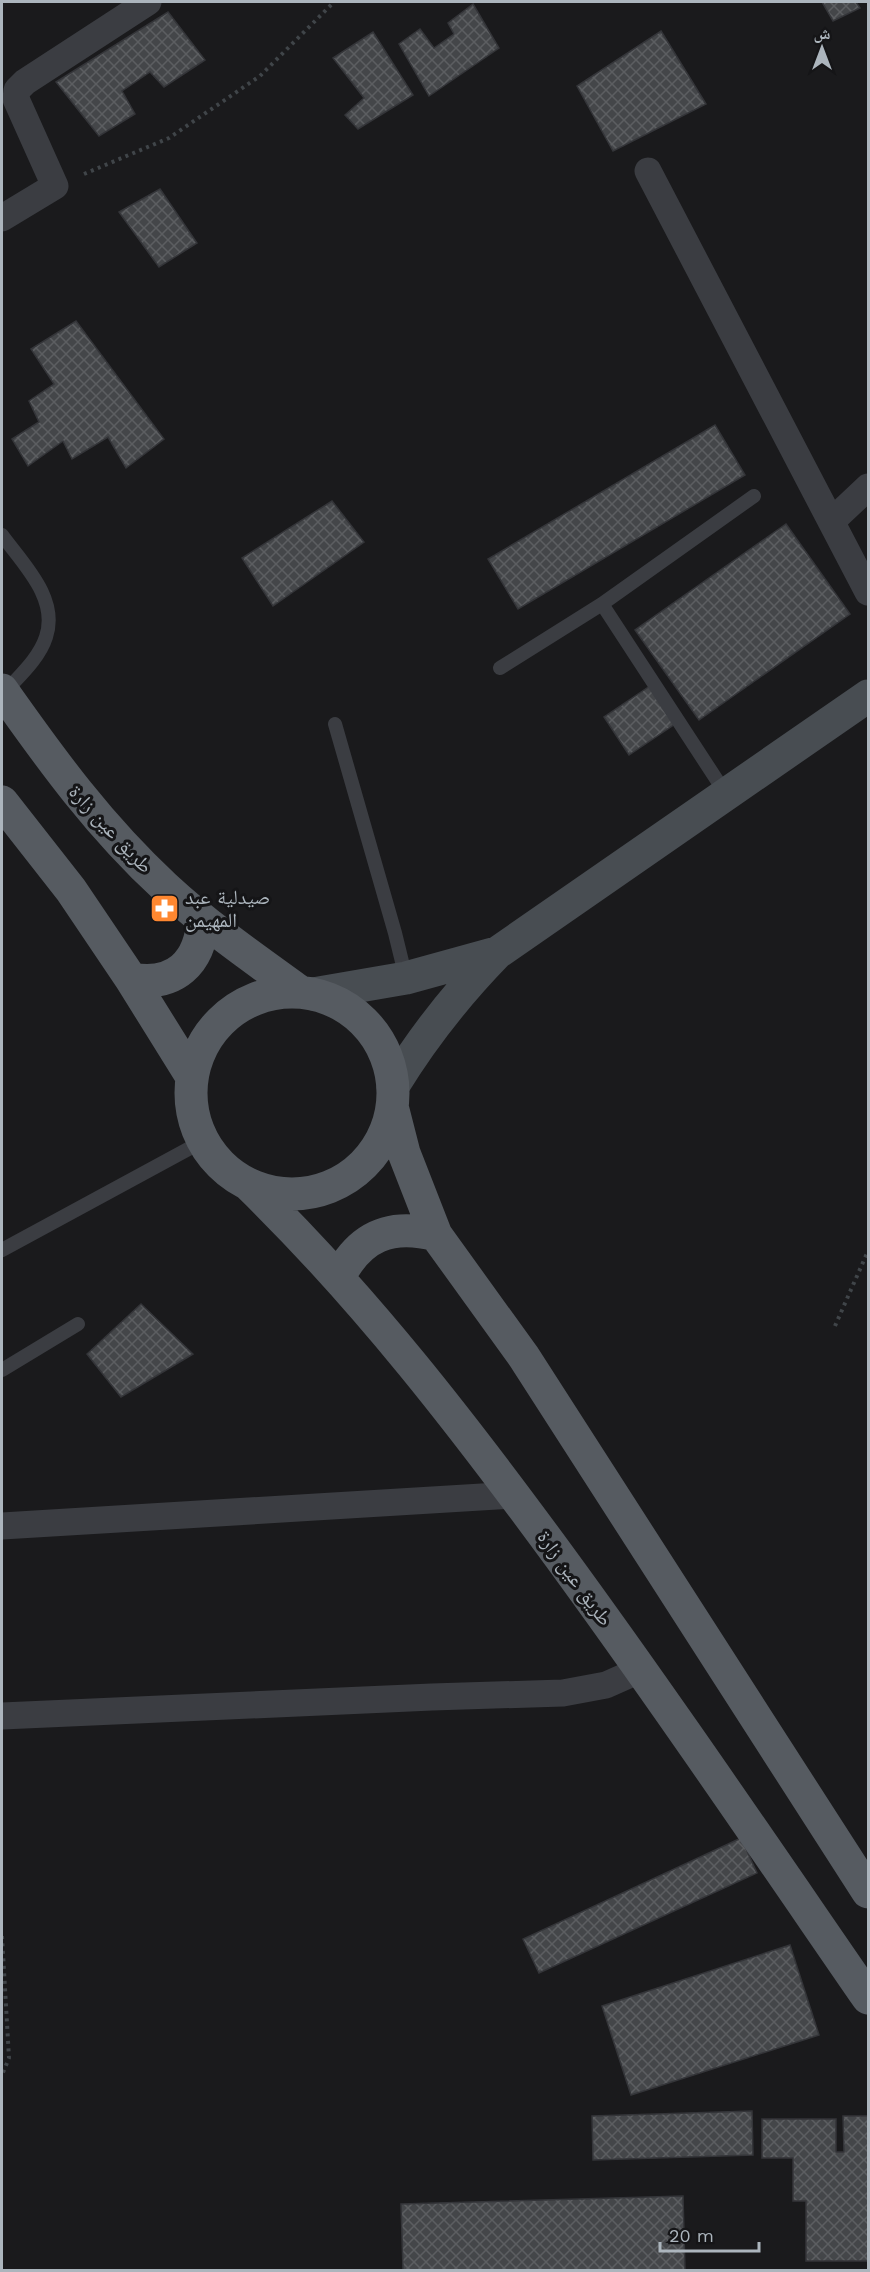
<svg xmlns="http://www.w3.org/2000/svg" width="870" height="2272" font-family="'Work Sans','Noto Naskh Arabic',sans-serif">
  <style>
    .building { fill: url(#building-cross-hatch); stroke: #343539; stroke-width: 1.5 }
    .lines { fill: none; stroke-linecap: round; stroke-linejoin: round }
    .path { stroke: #404549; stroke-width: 4; stroke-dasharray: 3 4.5; stroke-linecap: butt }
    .lane { stroke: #3b3d42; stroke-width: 14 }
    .street { stroke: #3b3d42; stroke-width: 27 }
    .secondary { stroke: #484d52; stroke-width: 33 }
    .primary { stroke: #565b61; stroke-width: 33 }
    .labels { text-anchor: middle; stroke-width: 6; stroke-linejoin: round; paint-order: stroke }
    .street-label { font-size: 20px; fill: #acb5bd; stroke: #151517 }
    .poi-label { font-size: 20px; fill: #acb5bd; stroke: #151517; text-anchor: start }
  </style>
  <defs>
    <pattern id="building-cross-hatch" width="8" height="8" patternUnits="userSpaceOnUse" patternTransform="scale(1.5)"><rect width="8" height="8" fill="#444649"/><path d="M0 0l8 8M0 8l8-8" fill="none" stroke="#5c5e61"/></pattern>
  </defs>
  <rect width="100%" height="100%" fill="#1a1a1c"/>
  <path class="building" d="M822 2H856L860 8 833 21Z
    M473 4 499 48 429 96 399 44 420 29 434 48 454 34 448 23Z
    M168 12 205 60 164 87 150 72 122 91 135 114 99 136 56 82Z
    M661 31 706 104 613 151 577 86Z
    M373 32 413 95 358 129 345 115 364 98 333 58Z
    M160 189 197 243 159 267 119 212Z
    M76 321 164 439 126 468 108 437 72 459 63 441 28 466 12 439 39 422 29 401 54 384 31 349Z
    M715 425 745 475 518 609 488 559Z
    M332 501 364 542 273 606 242 558Z
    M786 524 850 614 699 720 635 630Z
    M650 686 675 724 629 755 604 717Z
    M141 1304 193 1354 121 1397 87 1354Z
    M741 1838 757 1873 539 1973 523 1939Z
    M790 1945 819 2035 631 2095 602 2006Z
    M752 2111 753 2155 593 2160 592 2116Z
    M843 2116H868V2261H806V2201H793V2158H762V2119H836V2152H844Z
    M683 2196 685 2270H403L401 2204Z"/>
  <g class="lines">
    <path class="path" d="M84 174 169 138 260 76 334 2
      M835 1326 868 1251
      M2 1936 9 2058 2 2075"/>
    <path class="lane" d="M2 535C23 564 59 598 46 637 39 659 18 677 4 693
      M602 604 726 794
      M500 668 602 604 754 496
      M335 724 395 933 406 978
      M2 1250 203 1141
      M2 1370 78 1324"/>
    <path class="street" d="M648 171 868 592
      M2 218 55 186 16 99 17 90 25 82 148 2
      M832 521 868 487
      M2 1526 514 1495
      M2 1716 432 1697 563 1693 606 1685 642 1669"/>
    <path class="secondary" d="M313 994 406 978 493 954
      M393 1086C423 1037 457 994 497 953L868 696"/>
    <path class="primary" d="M2 690C52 761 100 827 165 887 206 925 253 958 299 991
      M2 802 71 890 131 979 192 1077
      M131 979C175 987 200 963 203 920
      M191 1093a101 101 0 1 1 202 0a101 101 0 1 1-202 0Z
      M393 1110 404 1153 436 1235 524 1357 868 1892
      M249 1185C365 1298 463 1425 559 1556 665 1701 766 1850 868 1998
      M339 1277C360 1236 391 1223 436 1235"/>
  </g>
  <defs>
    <symbol id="pharmacy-square" viewBox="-11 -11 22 22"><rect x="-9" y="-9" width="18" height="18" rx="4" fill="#fe8730" stroke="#151517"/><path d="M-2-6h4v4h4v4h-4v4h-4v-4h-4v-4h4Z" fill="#fff"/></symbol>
  </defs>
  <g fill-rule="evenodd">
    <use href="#pharmacy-square" x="148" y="892" width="33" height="33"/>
  </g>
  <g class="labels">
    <g class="street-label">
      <text transform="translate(111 829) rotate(47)" y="7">طريق عين زارة</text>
      <text transform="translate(575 1578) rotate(54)" y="7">طريق عين زارة</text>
    </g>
    <g class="poi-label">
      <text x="185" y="904">صيدلية عبد<tspan x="185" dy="23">المهيمن</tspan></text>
    </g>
  </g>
  <rect width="870" height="2272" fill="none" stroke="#acb5bd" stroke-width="6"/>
  <g transform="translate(822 48)" stroke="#151517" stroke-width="4.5" paint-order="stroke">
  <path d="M0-4.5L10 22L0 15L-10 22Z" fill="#acb5bd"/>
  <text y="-9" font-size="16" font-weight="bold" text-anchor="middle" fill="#acb5bd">ش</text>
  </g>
  <path d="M660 2242v9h99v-9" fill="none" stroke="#acb5bd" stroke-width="3"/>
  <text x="669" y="2242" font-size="18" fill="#acb5bd" stroke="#151517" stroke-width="4.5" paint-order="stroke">20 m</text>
</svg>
